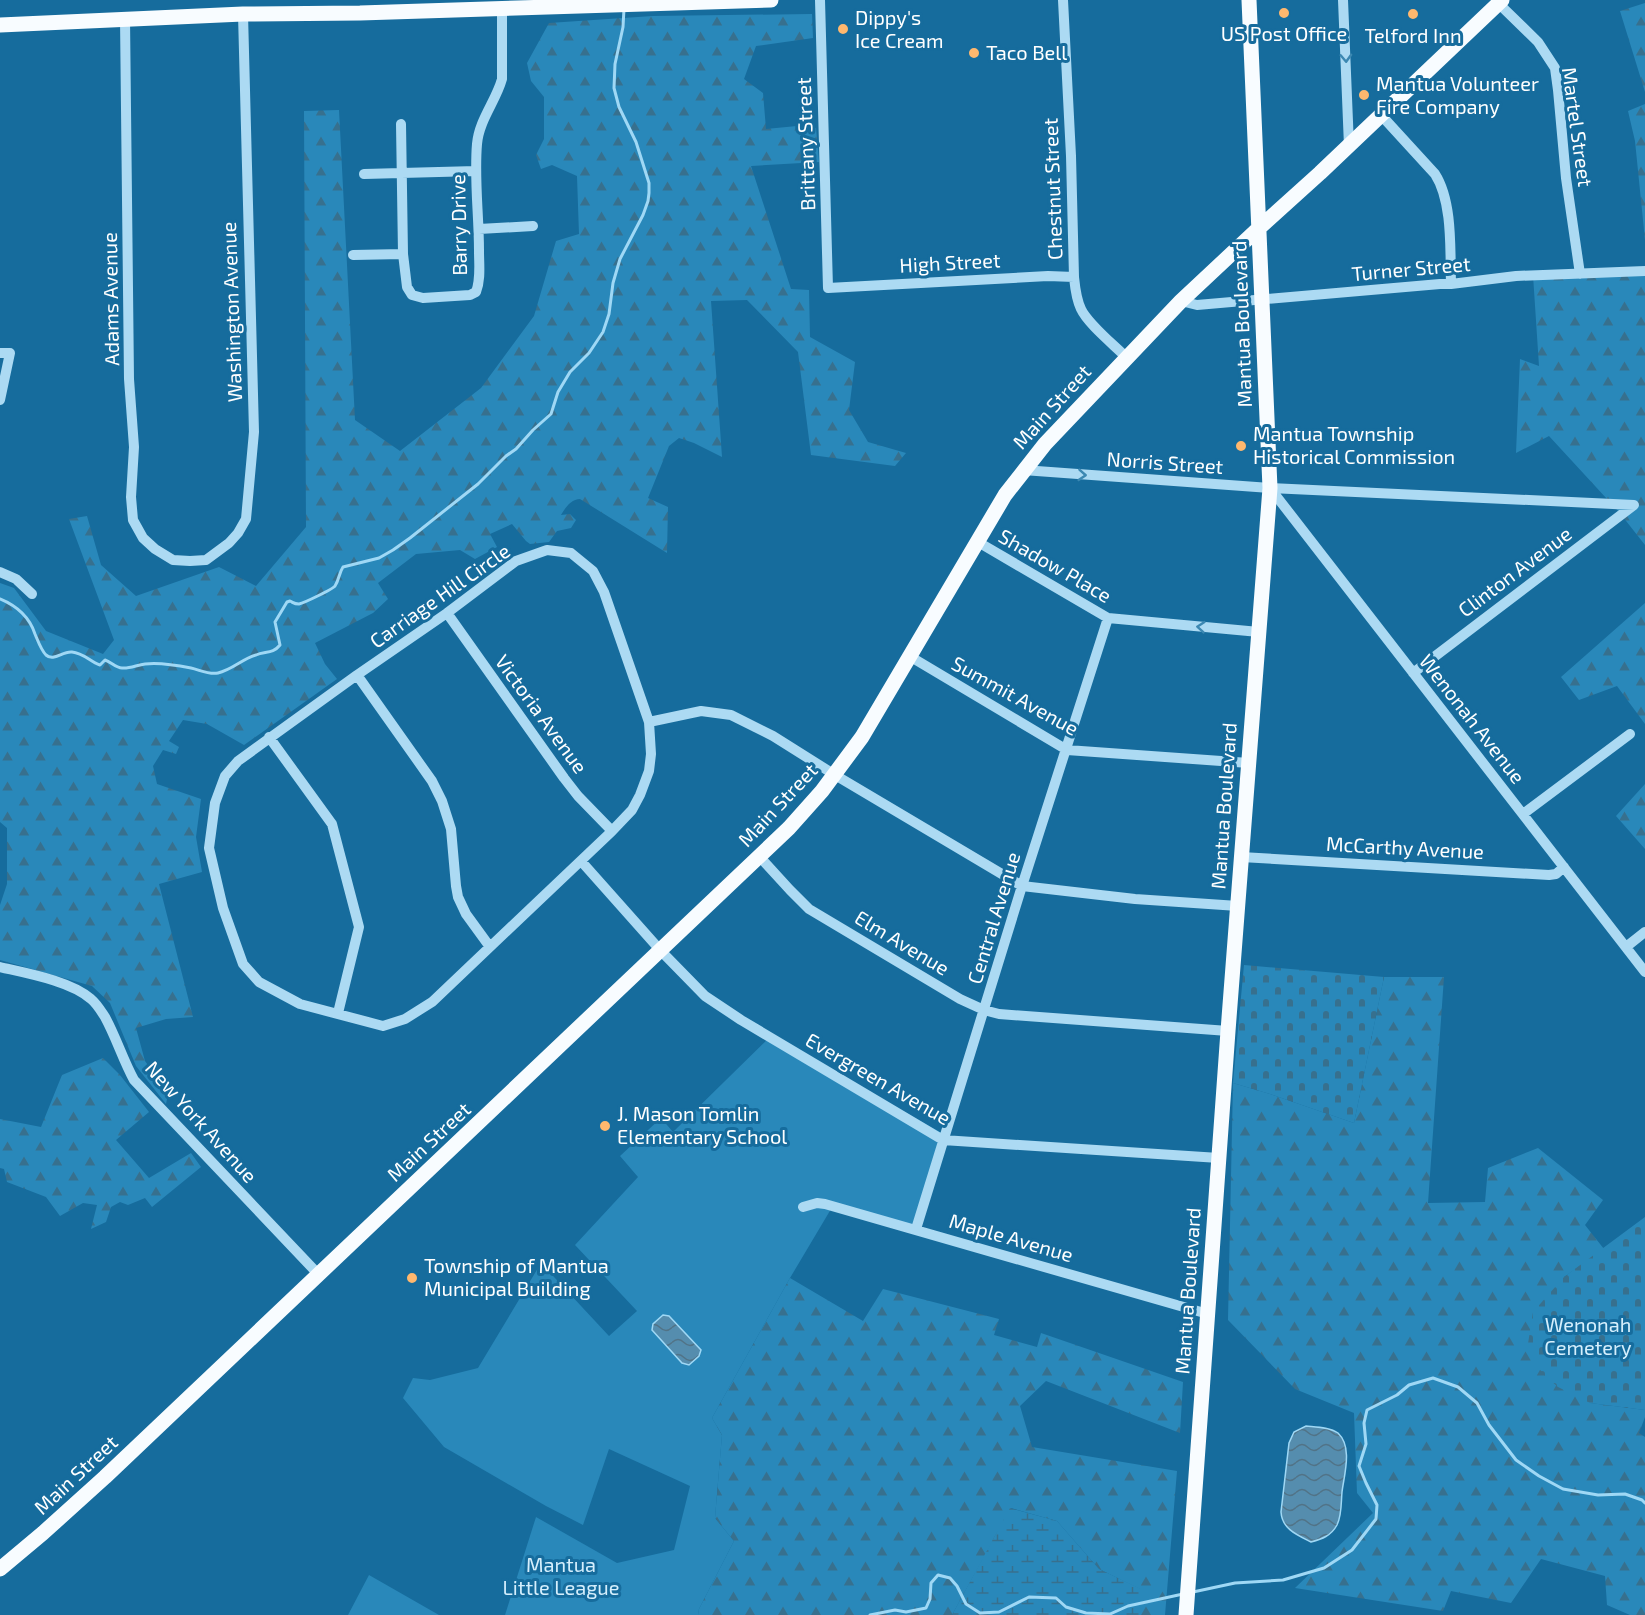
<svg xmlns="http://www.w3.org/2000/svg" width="1645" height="1615" font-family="'Exo 2',sans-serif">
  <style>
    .green { fill: #2988ba }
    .forest { fill: url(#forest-firs) }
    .wetland { fill: url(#wetland-marsh) }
    .cemetery { fill: url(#cemetery-stones) }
    .water { fill: url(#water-waves); stroke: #9fd8f5; stroke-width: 1.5 }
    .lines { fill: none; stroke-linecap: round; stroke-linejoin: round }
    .stream { stroke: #9fd8f5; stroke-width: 3 }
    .minor { stroke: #acdaf3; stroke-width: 10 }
    .major { stroke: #f8fcff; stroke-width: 15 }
    .oneway { stroke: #3c88b2 }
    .poi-dot { fill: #ffb86e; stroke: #166c9d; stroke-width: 2 }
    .labels { text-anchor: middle; stroke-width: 6; stroke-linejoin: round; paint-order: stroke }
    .poi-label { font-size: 20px; fill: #fff; stroke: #166c9d; text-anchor: start }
    .street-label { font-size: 20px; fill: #fff; stroke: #166c9d }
    .park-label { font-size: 20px; fill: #d5effd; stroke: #166c9d }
  </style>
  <defs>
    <pattern id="forest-firs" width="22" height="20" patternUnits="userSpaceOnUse" patternTransform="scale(1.5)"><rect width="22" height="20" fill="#2988ba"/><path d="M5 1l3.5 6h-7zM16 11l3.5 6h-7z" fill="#37708e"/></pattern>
    <pattern id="wetland-marsh" width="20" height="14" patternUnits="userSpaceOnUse" patternTransform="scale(1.5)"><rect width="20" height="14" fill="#2988ba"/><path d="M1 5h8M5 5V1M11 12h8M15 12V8" fill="none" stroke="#37708e"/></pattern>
    <pattern id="cemetery-stones" width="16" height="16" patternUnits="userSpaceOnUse" patternTransform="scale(1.5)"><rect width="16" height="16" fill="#2988ba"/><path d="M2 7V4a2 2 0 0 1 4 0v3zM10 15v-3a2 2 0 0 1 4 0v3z" fill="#37708e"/></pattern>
    <pattern id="water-waves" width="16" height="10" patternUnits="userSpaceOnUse" patternTransform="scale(1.5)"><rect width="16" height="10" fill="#558dae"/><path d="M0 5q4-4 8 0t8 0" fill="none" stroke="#517387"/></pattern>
  </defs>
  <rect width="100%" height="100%" fill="#166c9d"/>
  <path class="green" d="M771 1036 947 1136 917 1226 834 1204 790 1278 712 1418 722 1435 715 1518 734 1541 699 1609 698 1615H505L536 1517 617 1563 674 1550 690 1486 609 1449 583 1525 546 1506 444 1447 403 1398 413 1378 430 1380 478 1368 541 1263 609 1336 637 1311 575 1245 638 1177 620 1156 661 1118 673 1132Z
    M369 1575 439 1615H348Z"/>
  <path class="forest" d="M1645 3V92L1620 11Z
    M812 14 813 38 756 46 744 79 763 93 766 129 797 126 816 128 819 162 751 166 791 289 809 290 810 337 855 362 849 410 868 442 906 453 895 466 811 455 798 352 747 300 711 301 722 457 694 443 679 438 669 446 648 498 668 507 667 553 580 499C571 499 565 508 561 515L570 514 576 520 571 528 557 531 549 542 530 544 526 541 512 524 490 534 497 547 475 559 460 550 416 554 378 583 388 599 373 613 315 643 325 664 337 679 244 745 207 724 183 720 169 741 179 747 176 754 163 750 153 766 157 784 201 799 196 837 202 872 159 884 193 1017 166 1019 136 1028 145 1061 168 1094 166 1104 136 1066 110 1003 92 986 0 960V905L7 884V828L0 822V583L14 588 46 631 103 654 114 640 69 519 87 516 101 565 136 596 219 567 256 586 306 527 304 111 339 110 355 420 400 451 481 388 534 316 556 241 579 234 577 176 552 165 541 169 536 155 544 139V97L531 81 527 63 549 23 653 16Z
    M1645 104V240L1635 141 1628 111Z
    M1645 268V545L1619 512 1549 436 1516 453 1520 359 1539 366 1533 275Z
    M1645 603V724L1617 686 1579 700 1561 677Z
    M1645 784V849L1616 816Z
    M1384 977H1444L1428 1203 1485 1202 1488 1168 1538 1148 1603 1200 1585 1225 1604 1249 1564 1277 1590 1403 1645 1410V1417L1639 1433 1645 1437V1615H1630L1607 1605 1605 1576 1541 1559 1511 1603 1451 1591 1443 1611 1295 1588 1373 1513 1357 1493 1354 1413 1295 1389 1228 1320 1233 1083 1270 1094 1354 1123Z
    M103 1058 120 1075 149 1112 116 1140 149 1178 191 1153 201 1167 152 1207 145 1198 128 1205 120 1202 111 1207 106 1222 91 1229 97 1205 83 1203 60 1216 46 1197 7 1182 4 1169 0 1168V1119L41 1127 62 1075Z
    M790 1278 863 1321 883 1289 999 1319 994 1335 1037 1347 1041 1333 1183 1382 1180 1433 1046 1381 1020 1406 1032 1447 1177 1471 1165 1615H1141L1140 1589 1099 1569 1057 1521 1011 1508 952 1615H698L699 1609 734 1541 715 1518 722 1435 712 1418Z"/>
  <path class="wetland" d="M1010 1508 1057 1521 1099 1569 1141 1589V1615H952Z"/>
  <path class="cemetery" d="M1244 965 1384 977 1354 1123 1270 1094 1233 1083Z
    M1645 1217V1410L1590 1403 1558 1387 1543 1374 1527 1350 1533 1312 1564 1277Z"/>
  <path class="water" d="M663 1315 669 1316 701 1350 699 1356 689 1365 682 1363 652 1330 653 1324Z
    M1306 1426C1316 1427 1330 1427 1338 1433 1353 1447 1344 1475 1342 1492 1341 1502 1342 1515 1337 1525 1331 1536 1322 1539 1311 1542 1297 1535 1282 1529 1281 1512L1289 1443 1294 1432Z"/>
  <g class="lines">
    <path class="stream" d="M0 599C17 606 29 616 35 634 38 641 41 650 46 655 54 662 62 651 72 652 84 653 90 662 100 665L105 660C111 662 116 668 122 668 129 669 137 665 145 664 160 662 176 665 191 668 200 670 209 675 218 673 232 670 242 659 256 655 265 651 273 654 280 645L275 622 287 602 290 601C294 603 294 604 299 604 304 603 333 589 335 586 339 580 339 573 343 567L379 558 393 550 410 538 478 484 506 456 516 449 533 430 551 414 558 392 570 372 589 353 603 332 609 314 613 283 620 259 643 215 648 201 649 193V183L636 142 619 107 614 88 615 64 623 27 624 9
      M1193 1592 1235 1583 1283 1580 1324 1568 1352 1550 1376 1519 1377 1505 1366 1483 1359 1466 1366 1444 1364 1423 1367 1410 1397 1395 1409 1385 1433 1378 1458 1387 1477 1403 1489 1425 1516 1460 1539 1476 1563 1489 1598 1495 1625 1494 1642 1500 1645 1503
      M870 1615 895 1610 906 1612 926 1608 930 1599 931 1583 938 1575 950 1578 957 1586 966 1604 980 1613 999 1612 1029 1597 1056 1598 1066 1607 1086 1613 1110 1614 1128 1606 1183 1594"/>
    <path class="minor" d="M820 0 828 288 1048 276 1074 277
      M1063 0 1071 156 1074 277C1075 287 1076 299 1081 309 1088 324 1113 344 1126 357
      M1343 0 1349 146
      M1498 3 1538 42 1555 68 1558 90 1566 178 1580 274
      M125 18 129 379 134 447 131 497 133 520 143 538 155 549 173 560 190 561 206 560 229 543 238 533 246 519 254 432 243 14
      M1381 115 1435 174C1453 202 1450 251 1451 284
      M401 124 403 254 407 287 412 295 423 298 470 295 476 292C481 279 479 265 479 251 479 215 474 179 477 144 479 120 496 101 502 79V9
      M364 174 476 171
      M479 229 533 226
      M353 255 403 254
      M1181 301 1197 305 1440 284H1451L1516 276 1645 271
      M0 353H10L0 400
      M1023 470 1270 488 1634 505 1413 673
      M1270 488 1645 972
      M978 542 1108 618 1259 632
      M547 550 571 553 593 571 604 592 649 722 651 754 649 771 640 795 632 810 612 831 432 1002 405 1019 383 1026 300 1004 259 982 243 964 223 908 209 848 215 803 225 776 238 761 357 675 447 613 516 561Z
      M0 572 16 579 32 594
      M447 613 564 778 578 796 612 831
      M911 657 1067 750 1249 763
      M357 675 432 781 442 801 451 829 456 886 458 897 466 914 490 947
      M649 722 701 711 731 715 773 736 835 775 1022 886 1135 899 1238 906
      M269 737 332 824 359 927 338 1013
      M1523 814 1630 734
      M759 856 790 890 809 909 960 999 984 1010 999 1014 1228 1031
      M1241 857 1549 875 1556 874 1564 867
      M581 861 661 951 705 996 741 1020 943 1140 1219 1158
      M1626 947 1645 932
      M0 967C26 973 71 981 91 999 97 1004 101 1011 105 1017 116 1037 123 1060 134 1080L319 1275
      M803 1207 817 1203 825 1204 1208 1314
      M916 1229 1022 886 1108 618"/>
    <path class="major" d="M0 25 243 14 360 13 771 0
      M0 1569 43 1533 105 1477 789 828 822 791 862 737 1005 495 1045 444 1181 301 1259 228 1320 173 1502 0
      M1186 1615 1228 1031 1270 488 1249 0"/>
  </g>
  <defs><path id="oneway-chevron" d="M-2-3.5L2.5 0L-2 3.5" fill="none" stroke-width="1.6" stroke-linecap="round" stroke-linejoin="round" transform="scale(1.5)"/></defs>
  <g class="oneway">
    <use href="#oneway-chevron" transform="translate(1346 58) rotate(88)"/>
    <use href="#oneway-chevron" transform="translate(1082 475) rotate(4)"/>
    <use href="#oneway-chevron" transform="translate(1201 627) rotate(-175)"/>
  </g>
  <g class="poi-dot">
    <circle cx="1284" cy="13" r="6"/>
    <circle cx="1413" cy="14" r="6"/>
    <circle cx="843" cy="29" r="6"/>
    <circle cx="974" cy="53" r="6"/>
    <circle cx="1364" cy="95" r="6"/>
    <circle cx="1241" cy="446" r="6"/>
    <circle cx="605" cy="1126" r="6"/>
    <circle cx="412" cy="1278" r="6"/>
  </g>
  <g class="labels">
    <g class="poi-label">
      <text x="855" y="25">Dippy's<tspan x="855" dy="23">Ice Cream</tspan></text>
      <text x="1284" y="41" text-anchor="middle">US Post Office</text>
      <text x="1413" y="43" text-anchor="middle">Telford Inn</text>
      <text x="986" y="60">Taco Bell</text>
      <text x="1376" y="91">Mantua Volunteer<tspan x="1376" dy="23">Fire Company</tspan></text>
      <text x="1253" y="441">Mantua Township<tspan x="1253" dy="23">Historical Commission</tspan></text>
      <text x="617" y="1121">J. Mason Tomlin<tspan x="617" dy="23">Elementary School</tspan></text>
      <text x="424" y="1273">Township of Mantua<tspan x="424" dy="23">Municipal Building</tspan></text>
    </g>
    <g class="street-label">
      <text transform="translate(1577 127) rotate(82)" y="7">Martel Street</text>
      <text transform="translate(806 144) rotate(-92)" y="7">Brittany Street</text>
      <text transform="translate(1053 189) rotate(-92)" y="7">Chestnut Street</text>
      <text transform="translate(459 225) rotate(-91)" y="7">Barry Drive</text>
      <text transform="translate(950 263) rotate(-3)" y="7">High Street</text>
      <text transform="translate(1411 269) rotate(-5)" y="7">Turner Street</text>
      <text transform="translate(111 299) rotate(-91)" y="7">Adams Avenue</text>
      <text transform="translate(232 312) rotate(-92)" y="7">Washington Avenue</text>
      <text transform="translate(1242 324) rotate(-92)" y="7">Mantua Boulevard</text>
      <text transform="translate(1052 407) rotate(-48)" y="7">Main Street</text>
      <text transform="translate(1165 463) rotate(4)" y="7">Norris Street</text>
      <text transform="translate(1055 566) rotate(30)" y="7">Shadow Place</text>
      <text transform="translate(1515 572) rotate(-37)" y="7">Clinton Avenue</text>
      <text transform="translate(440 596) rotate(-35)" y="7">Carriage Hill Circle</text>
      <text transform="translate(1015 696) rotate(29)" y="7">Summit Avenue</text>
      <text transform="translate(541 714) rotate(54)" y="7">Victoria Avenue</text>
      <text transform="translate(1472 719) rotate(52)" y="7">Wenonah Avenue</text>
      <text transform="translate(778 805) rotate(-47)" y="7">Main Street</text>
      <text transform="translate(1224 806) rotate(-86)" y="7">Mantua Boulevard</text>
      <text transform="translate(1405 848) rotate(3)" y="7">McCarthy Avenue</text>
      <text transform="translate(994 918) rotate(-73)" y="7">Central Avenue</text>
      <text transform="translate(902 943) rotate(31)" y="7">Elm Avenue</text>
      <text transform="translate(878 1079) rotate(30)" y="7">Evergreen Avenue</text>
      <text transform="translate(201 1122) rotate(48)" y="7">New York Avenue</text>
      <text transform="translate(429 1142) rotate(-43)" y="7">Main Street</text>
      <text transform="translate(1011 1238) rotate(16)" y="7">Maple Avenue</text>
      <text transform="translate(1188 1291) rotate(-86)" y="7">Mantua Boulevard</text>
      <text transform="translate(76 1475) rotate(-43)" y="7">Main Street</text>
    </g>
    <g class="park-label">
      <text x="1588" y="1332">Wenonah<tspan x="1588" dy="23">Cemetery</tspan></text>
      <text x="561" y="1572">Mantua<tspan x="561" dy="23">Little League</tspan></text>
    </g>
  </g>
</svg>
